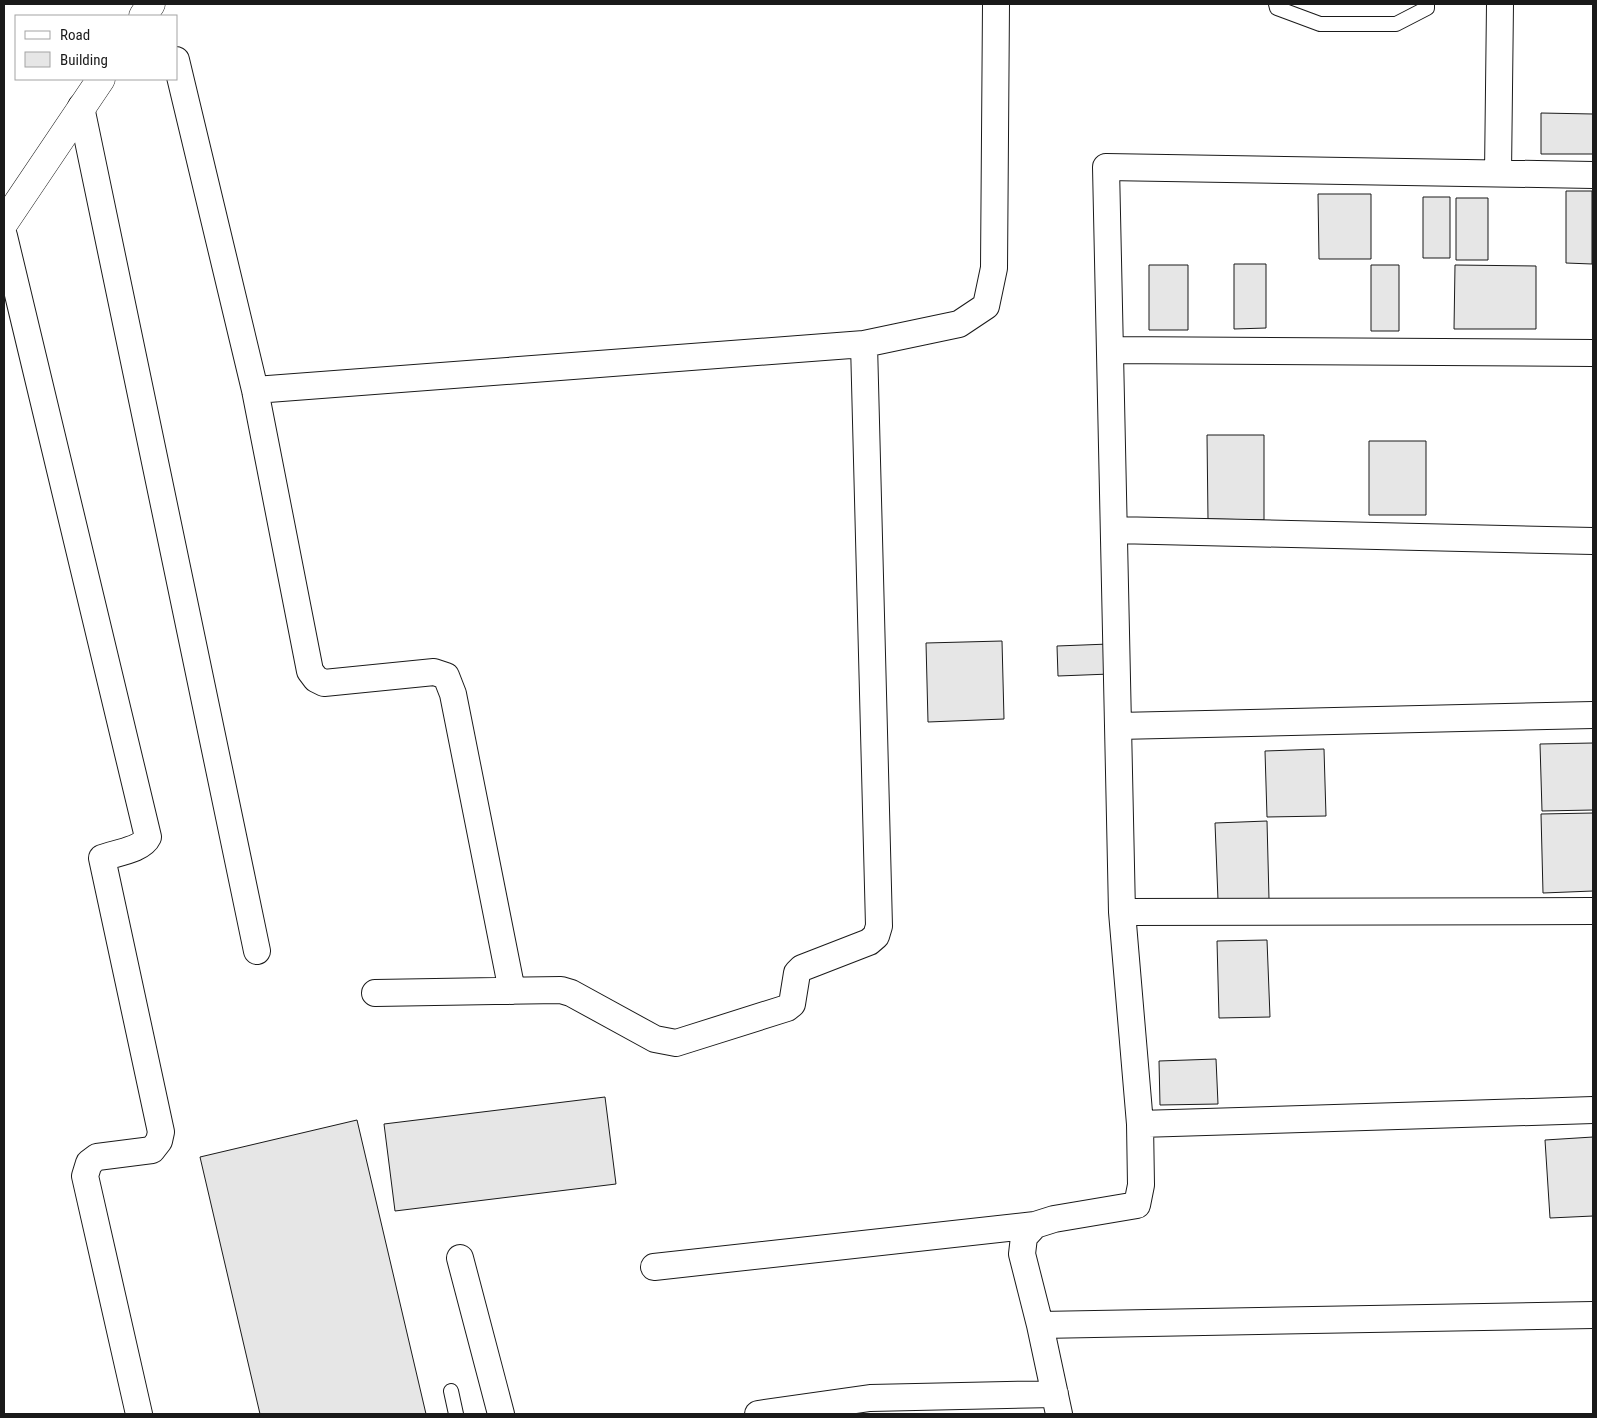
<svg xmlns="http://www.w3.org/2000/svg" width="1597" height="1418" font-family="'Roboto Condensed',sans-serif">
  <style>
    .building { fill: #e6e6e6; stroke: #1a1a1a }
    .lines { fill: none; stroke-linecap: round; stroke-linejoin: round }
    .service-casing { stroke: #1a1a1a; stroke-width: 16 }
    .minor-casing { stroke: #1a1a1a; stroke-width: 28 }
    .tertiary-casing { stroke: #1a1a1a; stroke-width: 29 }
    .service { stroke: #fff; stroke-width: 14 }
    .minor { stroke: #fff; stroke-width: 26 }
    .tertiary { stroke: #fff; stroke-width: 28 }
  </style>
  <rect width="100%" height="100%" fill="#fff"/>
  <path class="building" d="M1541 113 1593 114V154H1541Z
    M1566 191H1592V264L1566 263Z
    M1318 194H1371V259H1319Z
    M1423 197H1450V258H1423Z
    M1456 198H1488V260H1456Z
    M1234 264H1266V328L1234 329Z
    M1149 265H1188V330H1149Z
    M1371 265H1399V331H1371Z
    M1455 265 1536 266V329H1454Z
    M1207 435H1264V520L1208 519Z
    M1369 441H1426V515H1369Z
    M1002 641 1004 719 928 722 926 643Z
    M1109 644 1110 674 1058 676 1057 646Z
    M1593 743V810L1542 811 1540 744Z
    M1324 749 1326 816 1267 817 1265 751Z
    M1593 813V891L1543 893 1541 814Z
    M1267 821 1269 899 1218 900 1215 823Z
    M1267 940 1270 1017 1219 1018 1217 941Z
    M1216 1059 1218 1104 1160 1105 1159 1061Z
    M605 1097 616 1184 395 1211 384 1124Z
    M357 1120 426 1414H260L200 1157Z
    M1593 1137V1216L1550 1218 1545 1140Z"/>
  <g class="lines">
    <defs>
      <path id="service" d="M1276 4 1277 8 1320 24H1396L1427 8V4
        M451 1391 456 1414"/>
      <path id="minor" d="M176 60 255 390 310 671 316 679 324 683 434 672 446 676 453 694 512 991
        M81 107 257 951
        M1498 173 1500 4
        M4 236 148 837C142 850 115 853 102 858L161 1132 159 1141 152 1150 97 1157 89 1163 85 1176 139 1414
        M1111 350 1593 353
        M255 390 864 344 959 324 986 306 994 268 996 4
        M1114 530 1593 541
        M1118 726 1593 715
        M1122 912 1593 911
        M375 993 561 990 571 993 655 1039 676 1043 787 1008 792 1004 797 973 802 968 869 942 876 936 879 926 864 344
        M1140 1124 1593 1110
        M460 1258 501 1414
        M654 1267 1035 1225
        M1040 1325 1593 1315
        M758 1414 870 1398 1055 1394
        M1059 1414 1040 1325 1022 1254 1024 1237 1035 1225 1054 1219 1137 1205 1141 1185 1140 1124 1122 912 1106 167 1593 175"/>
      <path id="tertiary" d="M143 16 151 4
        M4 223 101 79"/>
    </defs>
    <use href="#service" class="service-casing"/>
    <use href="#minor" class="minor-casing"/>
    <use href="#tertiary" class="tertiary-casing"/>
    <use href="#service" class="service"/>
    <use href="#minor" class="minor"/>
    <use href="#tertiary" class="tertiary"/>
  </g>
  <rect width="1597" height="1418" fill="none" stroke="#1a1a1a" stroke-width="10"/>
  <rect x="15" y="15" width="162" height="65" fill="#ffffff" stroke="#a3a3a3"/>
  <rect x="25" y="31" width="25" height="8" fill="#ffffff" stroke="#a3a3a3"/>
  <text x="60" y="40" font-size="15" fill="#1a1a1a">Road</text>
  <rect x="25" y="52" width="25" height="15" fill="#e6e6e6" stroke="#a3a3a3"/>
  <text x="60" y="65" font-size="15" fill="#1a1a1a">Building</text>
</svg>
